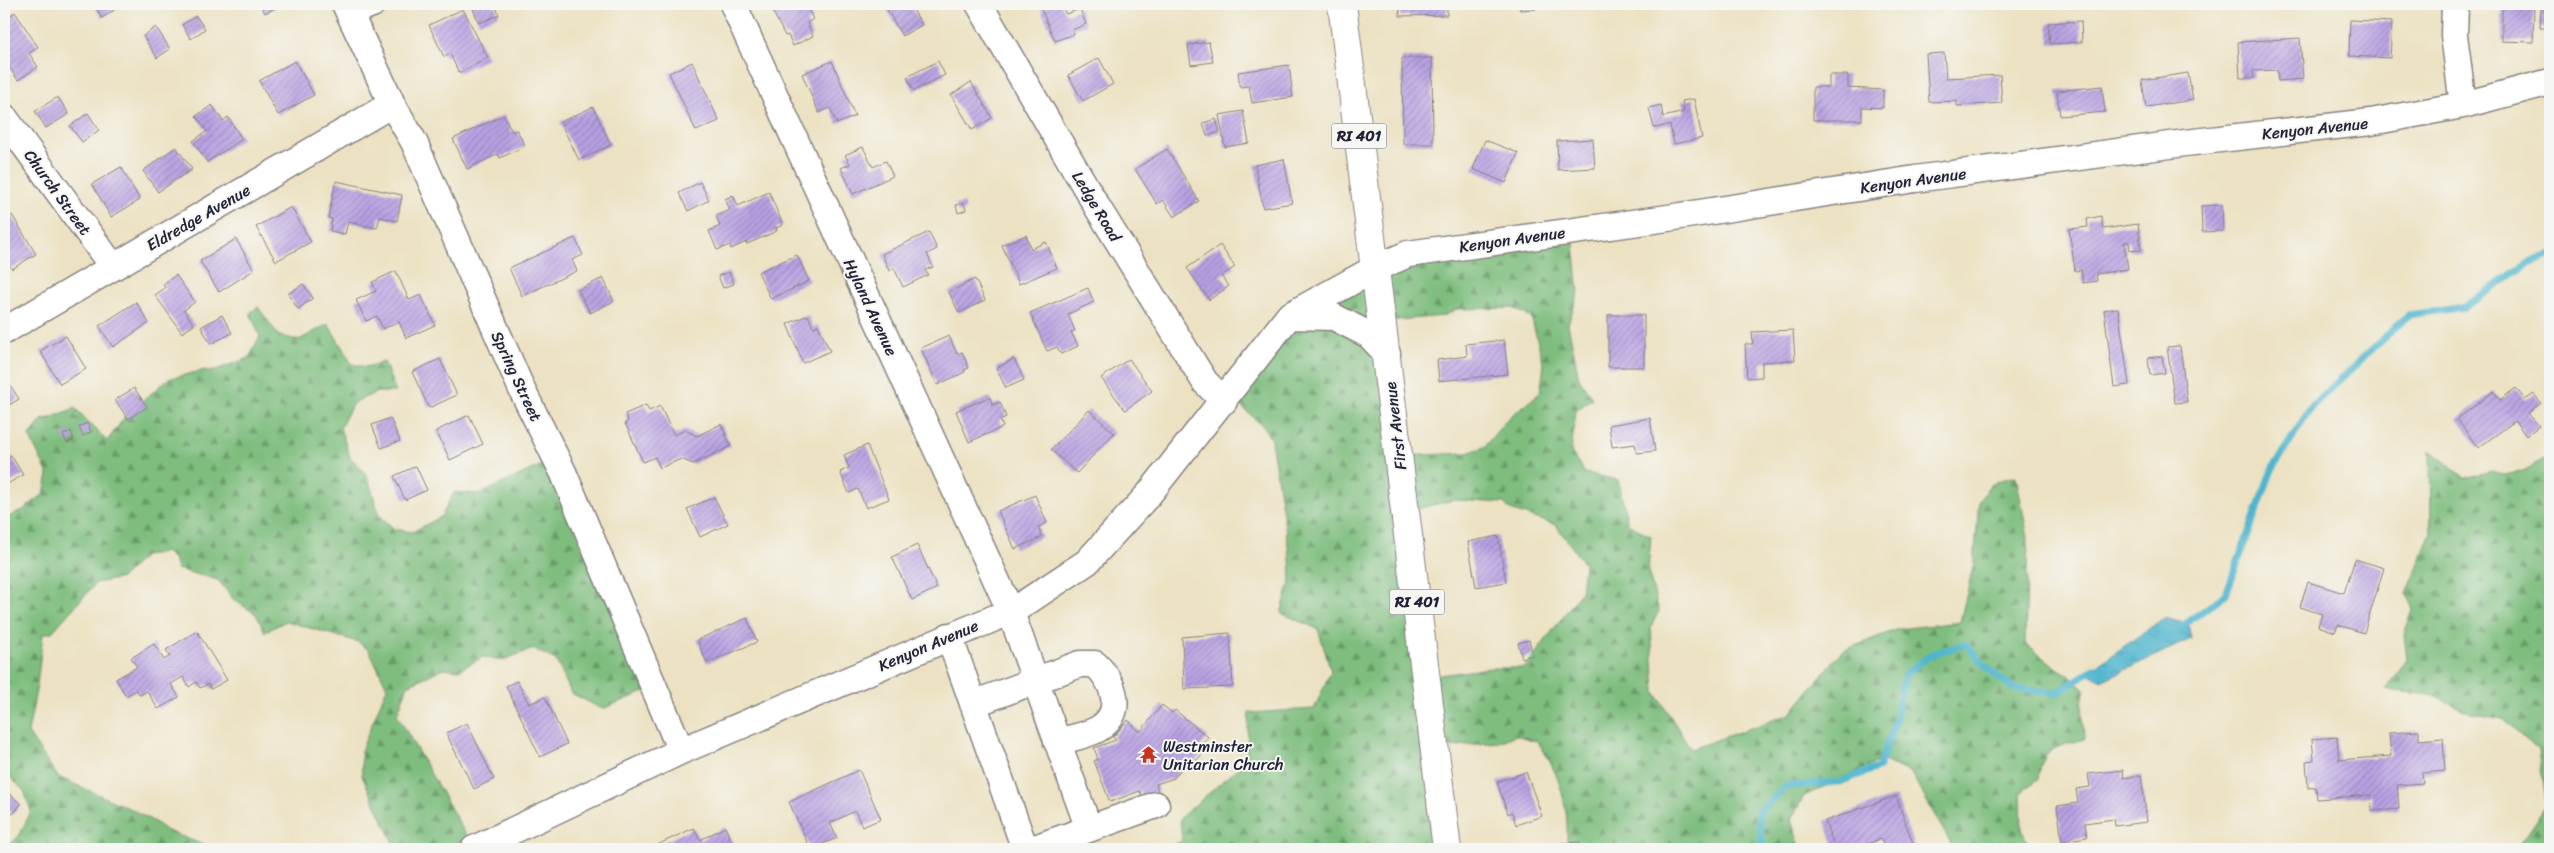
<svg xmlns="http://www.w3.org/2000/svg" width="2554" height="853" font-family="Sriracha,sans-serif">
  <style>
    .forest { fill: url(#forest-firs); stroke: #50705c; fill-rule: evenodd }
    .water { fill: url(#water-ripples); stroke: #396c84 }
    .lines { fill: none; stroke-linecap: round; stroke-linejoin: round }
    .stream { stroke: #50b6ce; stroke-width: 7 }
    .building { fill: url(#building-hatch) }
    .minor-casing { stroke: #87827f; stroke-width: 29 }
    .major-casing { stroke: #87827f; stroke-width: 30 }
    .minor { stroke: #fff; stroke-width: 26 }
    .major { stroke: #fff; stroke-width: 28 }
    .labels { text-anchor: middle; stroke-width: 4; stroke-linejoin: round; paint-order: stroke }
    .shield { fill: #f6f6f2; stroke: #626272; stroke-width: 1 }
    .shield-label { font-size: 15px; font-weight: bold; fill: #22223b }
    .street-label { font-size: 16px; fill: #22223b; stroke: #f6f6f2 }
    .poi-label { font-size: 16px; fill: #22223b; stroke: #f6f6f2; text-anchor: start }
  </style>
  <defs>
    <pattern id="forest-firs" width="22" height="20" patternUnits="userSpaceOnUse" patternTransform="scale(1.25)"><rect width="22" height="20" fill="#7ebd7e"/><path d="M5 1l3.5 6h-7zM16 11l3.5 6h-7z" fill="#679968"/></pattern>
    <pattern id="water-ripples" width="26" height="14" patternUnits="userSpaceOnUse" patternTransform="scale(1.25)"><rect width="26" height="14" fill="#50b6ce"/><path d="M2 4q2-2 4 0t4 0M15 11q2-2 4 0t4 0" fill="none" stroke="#4294a8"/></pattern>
    <pattern id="building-hatch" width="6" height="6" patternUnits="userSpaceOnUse" patternTransform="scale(1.25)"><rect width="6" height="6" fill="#b8a1e3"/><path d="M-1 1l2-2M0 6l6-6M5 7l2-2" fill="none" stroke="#9583b9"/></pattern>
  </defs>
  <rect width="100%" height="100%" fill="#f6f6f2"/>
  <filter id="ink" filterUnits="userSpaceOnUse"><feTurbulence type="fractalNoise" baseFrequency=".02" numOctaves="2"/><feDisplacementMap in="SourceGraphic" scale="10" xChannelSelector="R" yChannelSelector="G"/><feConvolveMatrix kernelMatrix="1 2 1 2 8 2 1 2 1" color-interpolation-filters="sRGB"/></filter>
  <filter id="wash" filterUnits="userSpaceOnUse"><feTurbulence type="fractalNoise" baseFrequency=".0096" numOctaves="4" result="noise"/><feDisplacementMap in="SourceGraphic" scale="20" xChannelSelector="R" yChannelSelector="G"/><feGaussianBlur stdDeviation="1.12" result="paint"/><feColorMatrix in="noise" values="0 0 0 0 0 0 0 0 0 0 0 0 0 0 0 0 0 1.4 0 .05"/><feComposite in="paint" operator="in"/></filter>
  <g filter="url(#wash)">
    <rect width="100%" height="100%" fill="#ece2c3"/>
    <path class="forest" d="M1573 235 1579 292 1568 324 1579 378 1592 398 1576 411 1571 452 1585 473 1618 480 1628 524 1651 536 1648 571 1659 611 1651 627 1655 692 1691 749 1790 714 1842 651 1898 629 1960 622 1974 563 1979 501 1989 486 2001 480 2016 476 2028 537 2025 644 2085 688 2082 703 2084 739C2055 748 2044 746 2038 778L2021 793 2022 831 2031 849H1954L1911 773 1882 760 1804 796 1791 820 1801 849H1566C1571 812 1560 772 1537 741L1515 735 1499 742 1435 748 1446 849H1163L1182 841 1180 818 1246 761 1249 713 1314 709 1331 671 1318 629 1281 613 1291 580 1290 558 1271 440 1264 427 1230 396 1300 317 1381 267ZM1513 308 1531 317 1544 365 1540 393 1508 418 1484 447 1467 453 1401 456 1386 321 1444 316 1457 309ZM1454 500 1504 503 1510 510 1556 525 1584 564 1581 592 1525 668H1490L1426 677 1412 510Z
      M258 307 279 336 299 340 328 324 352 364 366 367 384 362 396 392H377L353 403 340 428 350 457 367 475 379 514 394 529 412 532 441 517 454 492 480 494 552 460 654 688 602 709 571 693 556 660 533 649 503 660 483 657 459 670 444 668 408 685 397 715 473 847 468 849H397L362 776 361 751 387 687 369 650 358 642 286 621 265 632 256 614 234 600 218 580 177 569 174 559 165 552 144 556 122 578 96 583 52 632 43 634 37 685 28 733 58 777 131 809 158 824 165 830 214 849H5L19 836 31 811 24 791 4 771V519L23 510 44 494 48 474 29 436 43 419 50 418 75 408 107 441 127 414 168 379 205 370 210 372 249 358 260 336 250 313Z
      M2430 450 2465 478 2491 471 2505 475 2527 470 2550 455V849H2517L2547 805 2538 751 2502 719 2472 713 2431 695 2386 690 2407 660 2404 634 2413 609 2407 594 2431 532Z"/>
    <path class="water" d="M2164 618 2188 624 2191 639 2101 681 2088 672Z"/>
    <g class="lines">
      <path class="stream" d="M2181 627 2226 594 2271 472 2311 407 2408 315 2465 307 2529 263 2550 255
        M1763 849 1758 812 1787 786 1840 782 1879 767 1894 725 1905 674 1932 654 1966 644 1986 667 2012 688 2057 693 2095 668"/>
    </g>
    <g id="blocks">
      <path class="building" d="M93 4H123L102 18Z
        M260 4H283L265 13Z
        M471 4H495L499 15 479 23Z
        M769 4H805L813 19 807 23 813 36 793 46 788 35 785 36Z
        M884 4H910L922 25 902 36Z
        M1052 4H1061L1066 14 1080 9 1086 24 1072 30 1074 34 1055 41 1041 9Z
        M1399 4H1447V15L1400 16Z
        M1520 4H1536V9L1520 10Z
        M2502 4H2534L2533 42 2502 41Z
        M463 9 488 58 459 73 450 54 444 57 429 25Z
        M2541 9H2550V28H2540Z
        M15 12 38 47 29 53 38 67 18 80 9 67 4 70V20Z
        M196 16 205 29 191 39 182 25Z
        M2350 20 2392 22 2390 58 2349 56Z
        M2081 21 2082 42 2050 44 2048 23Z
        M156 27 170 49 157 58 143 36Z
        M2300 38 2303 79 2278 81 2277 70 2253 71 2254 78H2240L2238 42Z
        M1209 42 1213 62 1191 65 1188 45Z
        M1944 53 1946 78 2000 75 2002 103 1957 106V101L1929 102 1926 54Z
        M1099 58 1113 84 1083 101 1068 75Z
        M1402 58H1432L1433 144H1403Z
        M295 61 314 95 278 115 259 81Z
        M832 61 855 116 837 124 830 108 819 113 802 74Z
        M938 61 945 75 914 91 907 77Z
        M692 62 719 121 696 131 669 73Z
        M1289 65 1293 97 1252 103 1249 86 1240 87 1238 72Z
        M2188 73 2193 100 2146 107 2142 80Z
        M1829 75H1848V88L1883 90V108L1862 107V120H1813V87H1829Z
        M971 82 992 118 972 130 951 95Z
        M2102 86 2105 112 2060 116 2057 91Z
        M58 97 69 114 46 128 35 111Z
        M1694 99 1702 138 1674 144 1670 125 1654 128 1649 108 1661 105 1663 117 1684 112 1682 101Z
        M212 105 223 121 228 117 242 139 207 162 193 141 207 131 196 116Z
        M593 107 611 145 579 160 560 122Z
        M1243 111 1249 143 1225 147 1219 115Z
        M88 113 99 130 82 142 70 126Z
        M504 115 512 132 517 130 525 146 500 158 498 154 467 169 453 139Z
        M1216 119 1220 132 1207 136 1203 123Z
        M1593 139 1595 168 1558 170 1557 141Z
        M1485 140 1518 153 1506 183 1473 169Z
        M176 147 192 169 158 192 143 171Z
        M863 147 873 167 886 161 893 176 853 194 841 168 850 164 845 155Z
        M1167 149 1199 201 1174 217 1163 200 1157 204 1135 169Z
        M1284 159 1292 203 1263 208 1255 165Z
        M121 167 140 200 111 217 92 184Z
        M336 181 402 195 397 221 380 217 377 228 348 222 345 234 330 231 332 219 328 218Z
        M700 182 709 200 688 211 679 193Z
        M769 192 783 225 776 228 777 231 747 244 746 242 731 249 730 245 717 250 709 231 720 226 716 216 730 210 725 199 733 195 738 206Z
        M964 203 966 210 958 213 956 205Z
        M2222 205 2223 231 2202 232 2201 206Z
        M291 207 311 242 276 261 256 227Z
        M12 215 36 254 12 269 4 256V220Z
        M2101 216 2103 229 2138 224 2141 250 2130 251 2129 242H2124L2128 269 2096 274 2097 281 2083 283 2081 270 2075 271 2069 229 2088 227 2087 219Z
        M929 232 937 249 927 254 933 267 925 270 928 275 903 287 894 268 889 271 882 254Z
        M1026 235 1031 249 1046 242 1057 268 1019 284 1002 245Z
        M575 238 583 255 572 260 577 271 522 296 509 268Z
        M236 239 254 270 219 292 200 261Z
        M1220 245 1235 267 1221 276 1229 286 1209 300 1187 268Z
        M797 255 809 281 771 299 758 272Z
        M396 271 409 300 421 295 435 325 406 338 399 322 383 329 377 316 366 321 356 300 376 291 372 282Z
        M729 272 734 284 723 288 718 276Z
        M176 275 195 302 184 310 194 325 182 333 155 295 165 288 163 284Z
        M603 278 614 301 590 313 578 290Z
        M975 279 985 300 959 313 949 292Z
        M303 284 313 298 298 309 288 294Z
        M1088 288 1094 302 1068 314 1075 331 1071 332 1078 346 1061 354 1057 347 1047 351 1030 313Z
        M136 302 149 323 113 347 99 326Z
        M2118 308 2129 385 2114 387 2104 310Z
        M222 315 232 333 211 344 201 327Z
        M808 315 813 327 818 325 830 351 803 363 787 324Z
        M1608 315H1644V367H1608Z
        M1793 330 1795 360 1762 362V377L1747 378 1745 344H1753L1752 332Z
        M66 336 86 369 60 384 40 351Z
        M949 336 957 354 962 352 969 368 964 370 965 372 937 385 921 348Z
        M1504 340 1508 374 1439 381 1437 360 1467 356 1466 344Z
        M2180 346 2187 402 2175 403 2167 347Z
        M2162 356 2165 373 2150 375 2148 358Z
        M440 359 457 395 429 408 412 372Z
        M1014 359 1024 380 1006 388 996 368Z
        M1129 359 1152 391 1125 410 1101 378Z
        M8 382 19 399 4 408V384Z
        M134 388 147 407 128 419 115 400Z
        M2516 388 2525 400 2534 394 2541 403 2528 413 2539 426 2526 436 2515 421 2478 448 2457 419 2494 391 2500 400Z
        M990 397 993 405 1000 402 1006 417 1000 420 1003 427 969 442 956 411Z
        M646 405 649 411 660 406 674 435 685 430 697 436 721 424 731 446 693 464 681 459 660 468 655 457 643 462 625 423 628 421 625 414Z
        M1089 410 1114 433 1077 473 1051 450Z
        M469 415 483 444 450 460 436 431Z
        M390 418 400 441 381 448 372 425Z
        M1650 418 1655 451 1637 453 1635 444 1612 447 1609 425Z
        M87 423 91 432 83 436 79 427Z
        M71 431 74 440 67 443 63 435Z
        M867 445 889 499 866 508 858 489 849 493 840 472 849 468 844 455Z
        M11 455 23 475 4 486V459Z
        M416 466 427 490 405 500 394 476Z
        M1035 495 1047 523 1038 527 1042 537 1015 549 998 511Z
        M714 497 728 524 700 537 687 509Z
        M1498 536 1506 582 1476 587 1468 542Z
        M917 545 937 588 912 600 892 557Z
        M2355 559 2384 568 2364 633 2338 625 2335 632 2318 626 2322 614 2300 607 2308 582 2344 593Z
        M747 618 757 642 707 663 697 640Z
        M197 631 227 680 211 689 208 684 200 688 196 682 189 687 183 677 171 684 179 697 158 709 147 691 140 695 136 690 126 696 116 679 137 667 131 658 154 644 164 660 170 656 166 650Z
        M1230 633 1233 687 1184 689 1182 637Z
        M1529 640 1533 655 1522 658 1518 643Z
        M517 681 529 704 545 697 567 744 540 757 506 686Z
        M1162 705 1172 713 1175 710 1208 737 1200 747 1205 751 1193 764 1188 760 1174 778 1156 784 1158 791 1142 797 1140 791 1110 802 1094 761 1098 759 1094 748 1116 740 1113 737 1128 720 1139 731H1141Z
        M467 723 494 779 474 789 446 733Z
        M2419 731V740L2443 738 2445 771 2422 773 2423 783 2397 785 2399 809 2372 811 2371 795 2317 799 2316 787 2308 788 2306 761 2314 760 2312 739 2337 737 2339 760 2391 756 2389 733Z
        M859 770 881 819 862 827 855 811 830 823 837 838 810 849 789 802Z
        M2123 770 2124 778 2141 775 2147 822 2115 826 2114 819 2085 823 2087 837 2062 841 2057 806 2078 803 2076 789 2090 787 2088 774Z
        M1526 772 1542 816 1516 825 1512 812 1508 814 1497 782Z
        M4 789 21 804 13 814 4 806Z
        M1896 796 1915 849H1885L1881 839 1853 849H1835L1825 821Z
        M725 827 735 848 733 849H659L657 845 694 828 700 840Z
        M1580 842V849H1560V843Z"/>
    </g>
  </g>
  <g filter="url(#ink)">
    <use href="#blocks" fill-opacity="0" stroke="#87827f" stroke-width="1"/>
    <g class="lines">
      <defs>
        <path id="minor" d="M345 4 392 104 414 142 523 392 563 472 681 751
          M733 4 1010 610 1089 829
          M979 4 1099 210 1205 382 1224 401
          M2455 4 2454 35 2463 105
          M349 13 372 4
          M4 117 113 267
          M1289 316 1334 317 1369 335 1387 354
          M4 331 392 104
          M949 636 1025 849
          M973 704 1080 664H1095C1114 682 1126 713 1098 729 1086 736 1070 738 1057 742
          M474 849 681 751 1016 609 1087 562 1149 494 1289 316 1376 268 1408 254 1668 218 1915 179 2185 143 2371 122 2463 105 2550 82
          M1032 849 1156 805"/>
        <path id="major" d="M1342 4 1447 849"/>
      </defs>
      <use href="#minor" class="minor-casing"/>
      <use href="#major" class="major-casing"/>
      <use href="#minor" class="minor"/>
      <use href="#major" class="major"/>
    </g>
  </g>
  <defs>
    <symbol id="temple-bare" viewBox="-9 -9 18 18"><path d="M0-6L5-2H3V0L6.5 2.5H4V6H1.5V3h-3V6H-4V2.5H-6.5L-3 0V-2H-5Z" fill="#c8321e" stroke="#f6f6f2" stroke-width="2.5" paint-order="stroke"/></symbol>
  </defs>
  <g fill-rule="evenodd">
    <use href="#temple-bare" x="1136" y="742" width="25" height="25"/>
  </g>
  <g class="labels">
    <g class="shield">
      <rect x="1331.5" y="123.5" width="55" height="25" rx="4"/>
      <rect x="1389.5" y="589.5" width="55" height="25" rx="4"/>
    </g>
    <g class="shield-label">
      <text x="1359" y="141">RI 401</text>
      <text x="1417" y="607">RI 401</text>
    </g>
    <g class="street-label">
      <text transform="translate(2315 128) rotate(-6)" y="6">Kenyon Avenue</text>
      <text transform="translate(1913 180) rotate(-8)" y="6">Kenyon Avenue</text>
      <text transform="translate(58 192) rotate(54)" y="6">Church Street</text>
      <text transform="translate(1097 206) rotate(59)" y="6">Ledge Road</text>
      <text transform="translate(198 217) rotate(-30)" y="6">Eldredge Avenue</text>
      <text transform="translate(1512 239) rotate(-8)" y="6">Kenyon Avenue</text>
      <text transform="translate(871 307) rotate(65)" y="6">Hyland Avenue</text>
      <text transform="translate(517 376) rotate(65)" y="6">Spring Street</text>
      <text transform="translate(1395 426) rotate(-97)" y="6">First Avenue</text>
      <text transform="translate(928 645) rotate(-23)" y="6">Kenyon Avenue</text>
    </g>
    <g class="poi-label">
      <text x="1163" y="752">Westminster<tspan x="1163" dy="18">Unitarian Church</tspan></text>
    </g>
  </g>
  <rect width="2554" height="853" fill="none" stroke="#f6f6f2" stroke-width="20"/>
</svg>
